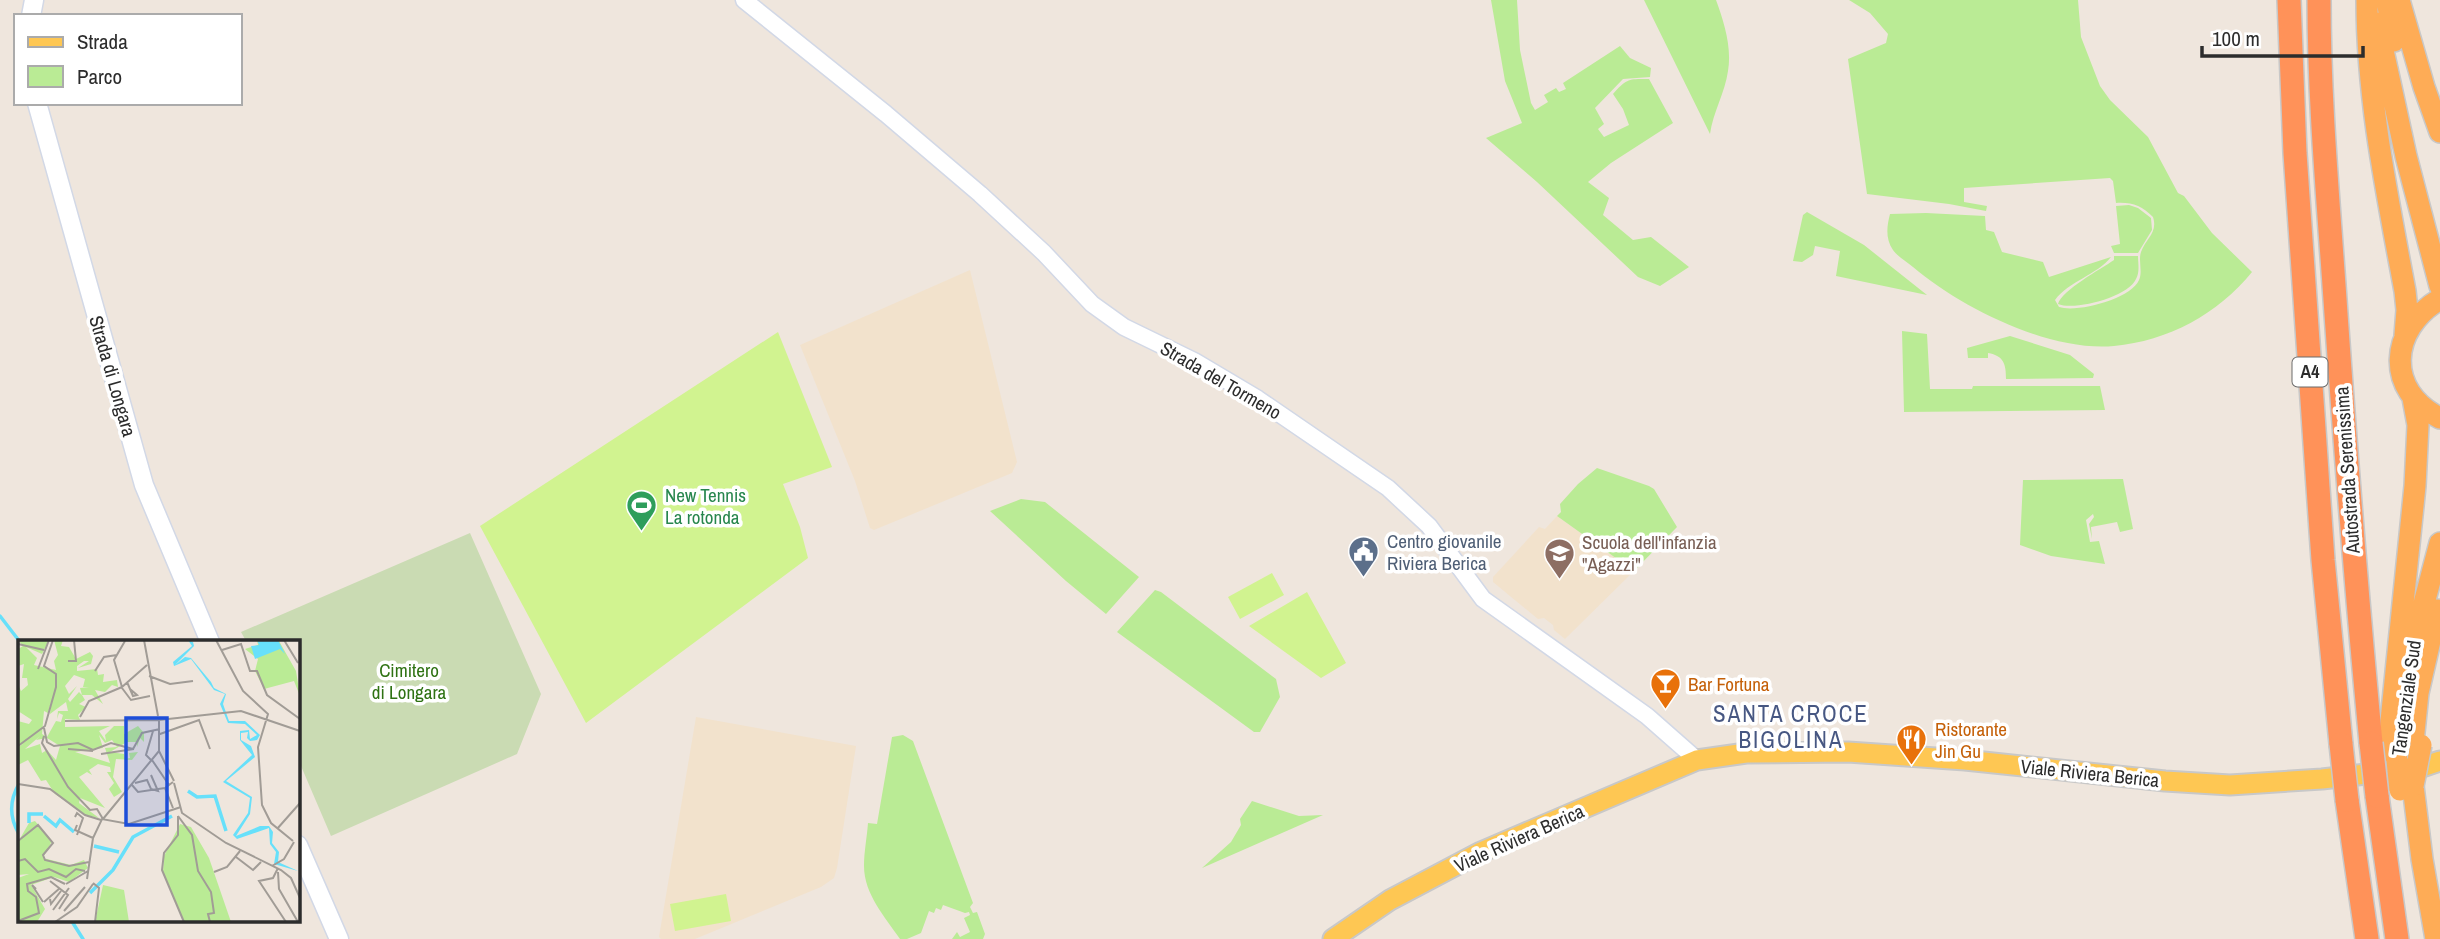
<svg xmlns="http://www.w3.org/2000/svg" width="2440" height="939" font-family="'Archivo Narrow',sans-serif">
  <style>
    .education { fill: #f2e2cc }
    .green { fill: #baeb95 }
    .cemetery { fill: #cadbb3 }
    .pitch { fill: #d1f390 }
    .lines { fill: none; stroke-linecap: round; stroke-linejoin: round }
    .stream { stroke: #67e0fa; stroke-width: 3.5 }
    .tertiary-casing { stroke: #d2d8e6; stroke-width: 19 }
    .secondary-casing { stroke: #d2d8e6; stroke-width: 21 }
    .primary-casing { stroke: #c8c8c8; stroke-width: 23 }
    .trunk-casing { stroke: #c8c8c8; stroke-width: 24 }
    .motorway-casing { stroke: #c8c8c8; stroke-width: 26 }
    .tertiary { stroke: #fff; stroke-width: 16 }
    .secondary { stroke: #fff; stroke-width: 18 }
    .primary { stroke: #fec753; stroke-width: 19 }
    .trunk { stroke: #feac56; stroke-width: 21 }
    .motorway { stroke: #ff9259; stroke-width: 23 }
    .trunk-bridge-casing { stroke: #c8c8c8; stroke-width: 24; stroke-linecap: butt }
    .motorway-bridge-casing { stroke: #c8c8c8; stroke-width: 26; stroke-linecap: butt }
    .trunk-bridge { stroke: #feac56; stroke-width: 21 }
    .motorway-bridge { stroke: #ff9259; stroke-width: 23 }
    .labels { text-anchor: middle; stroke-width: 7; stroke-linejoin: round; paint-order: stroke }
    .shield { fill: #fff; stroke: #6b6b6b; stroke-width: 2 }
    .shield-label { font-size: 18px; font-weight: bold; fill: #2c2c2c }
    .street-label { font-size: 19px; fill: #2c2c2c; stroke: #fff }
    .leisure-label { font-size: 19px; fill: #27864d; stroke: #fff; text-anchor: start }
    .service-label { font-size: 19px; fill: #4e5e75; stroke: #fff; text-anchor: start }
    .education-label { font-size: 19px; fill: #785e54; stroke: #fff; text-anchor: start }
    .park-label { font-size: 19px; fill: #2f7213; stroke: #fff }
    .food-label { font-size: 19px; fill: #c56008; stroke: #fff; text-anchor: start }
    .quarter-label { font-size: 23px; letter-spacing: 2px; fill: #475782; stroke: #fff }
    .inset-river { fill: none; stroke: #67e0fa; stroke-width: 3.5 }
    .inset-road { fill: none; stroke: #a19c96; stroke-width: 2 }
    .view { fill: #1d4ed8; fill-opacity: 0.15; stroke: #1d4ed8; stroke-width: 3.5 }
    .inset-edge { fill: none; stroke: #2c2c2c; stroke-width: 3.5 }
  </style>
  <rect width="100%" height="100%" fill="#efe6dd"/>
  <path class="education" d="M970 270 1017 462 1012 473 874 530 870 528 855 481 800 345Z
    M1557 516 1634 571 1565 639 1554 630 1553 625 1544 618 1538 619 1493 582V577L1539 527 1545 529Z
    M696 717 856 746 837 868 834 878 821 887 695 939H661L659 937Z"/>
  <path class="green" d="M1491 0H1517L1520 50 1531 103 1535 110 1548 102 1544 95 1556 88 1559 92 1566 89 1563 83 1620 46 1630 58 1651 68 1650 77 1623 79 1595 108 1604 124 1598 129 1604 137 1629 125 1623 109 1613 94C1627 78 1629 79 1649 79L1673 123 1611 163 1588 182 1609 198 1603 215 1633 240 1651 237 1689 267 1660 286 1638 277 1537 182 1486 138 1522 123 1505 81Z
    M1644 0H1716C1724 22 1732 47 1728 71 1725 93 1713 112 1710 134Z
    M1849 0H2078L2081 37 2100 86 2110 100 2148 137 2178 193 2184 196 2212 233 2252 272C2218 314 2168 341 2114 346 2050 352 1961 308 1913 267 1907 262 1897 256 1893 250 1885 238 1887 226 1890 214L1926 213 1985 216 1986 230 1994 232 2002 252 2043 262 2049 277 2111 257C2097 275 2069 281 2055 300L2059 307C2077 313 2131 299 2139 280 2143 271 2138 261 2141 252 2146 238 2158 233 2153 217 2142 206 2132 202 2116 203L2113 181 2110 178 1964 188V202L1987 206 1986 211 1949 204 1867 194 1848 59 1886 43 1888 34 1870 13Z
    M2129 205 2138 208 2151 218 2152 230 2138 253H2114L2111 246 2120 244 2116 206Z
    M1807 212 1864 245 1927 295 1836 276 1840 251 1815 246 1813 255 1802 262 1793 261 1803 215Z
    M2114 256H2138C2138 263 2140 272 2136 279 2128 297 2075 311 2058 304 2062 290 2101 269 2114 260Z
    M1902 331 1927 334 1930 389H1972L1973 386H2100L2105 410 1904 412Z
    M2010 336 2070 355 2094 374 2093 378 2006 379C2006 364 2004 356 1988 353V358H1968L1967 348Z
    M1597 468 1649 486 1654 489 1677 527 1634 571 1557 516 1561 512 1560 504 1578 484Z
    M2123 479 2133 529 2120 532 2117 522 2091 527 2092 539 2089 524 2094 517 2093 514 2086 520 2090 542 2099 541 2105 564 2051 556 2020 545 2023 480Z
    M1021 499 1045 502 1139 577 1106 614 1066 581 990 511Z
    M1155 590 1161 592 1276 679 1280 697 1260 732H1254L1117 632Z
    M903 735 913 741 973 903 970 907 973 913 977 912 985 934 983 939H952L957 932 960 937 970 932 964 918 970 915 969 912 965 913 943 905 941 910 936 908 934 913 929 911 921 933 907 939H900C885 917 864 894 864 866 864 852 867 837 868 823L877 824 892 737Z
    M1252 801 1299 816 1323 815 1202 868 1231 842 1241 825 1240 819Z"/>
  <path class="cemetery" d="M470 533 541 694 517 754 331 836 298 759V642L246 641 241 632Z"/>
  <path class="pitch" d="M778 332 832 467 783 484 800 527 808 558 586 723 480 526Z
    M1272 573 1284 595 1240 619 1228 597Z
    M1307 592 1346 663 1321 678 1249 626Z
    M726 894 731 921 675 931 670 904Z"/>
  <g class="lines">
    <path class="stream" d="M0 616 20 642
      M19 784C9 801 9 817 19 834
      M71 920 83 939"/>
    <defs>
      <path id="tertiary" d="M744 0 886 114 980 194 1044 253 1092 304 1124 327 1194 361 1258 399 1388 488 1429 526 1483 599 1647 716 1697 760"/>
      <path id="secondary" d="M31 16 34 0
        M37 103 144 485 210 642
        M298 845 339 939"/>
      <path id="primary" d="M1333 939 1390 900 1481 852 1697 760 1746 753 1848 752 1965 760 2165 781 2230 785 2322 779 2419 768 2440 761"/>
      <path id="trunk" d="M2367 0C2367 99 2387 194 2405 291L2407 310 2405 335
        M2387 0 2394 41
        M2399 0 2424 87 2440 132
        M2377 23 2406 156 2440 286
        M2440 299C2389 329 2385 391 2440 418
        M2408 664 2440 543
        M2412 752 2418 693 2437 610
        M2397 760 2391 740V721L2415 486 2418 425 2413 398
        M2413 786 2422 859 2436 939"/>
      <path id="motorway" d="M2289 0 2295 153 2323 560 2341 744
        M2319 0C2319 105 2329 209 2336 314 2346 457 2357 600 2371 743
        M2377 796 2397 939
        M2347 800 2367 939"/>
    </defs>
    <use href="#tertiary" class="tertiary-casing"/>
    <use href="#secondary" class="secondary-casing"/>
    <use href="#primary" class="primary-casing"/>
    <use href="#trunk" class="trunk-casing"/>
    <use href="#motorway" class="motorway-casing"/>
    <use href="#tertiary" class="tertiary"/>
    <use href="#secondary" class="secondary"/>
    <use href="#primary" class="primary"/>
    <use href="#trunk" class="trunk"/>
    <use href="#motorway" class="motorway"/>
    <defs>
      <path id="trunk-bridge" d="M2397 760 2400 790
        M2413 786 2421 745"/>
      <path id="motorway-bridge" d="M2371 743 2377 796
        M2341 744 2347 800"/>
    </defs>
    <use href="#trunk-bridge" class="trunk-bridge-casing"/>
    <use href="#motorway-bridge" class="motorway-bridge-casing"/>
    <use href="#trunk-bridge" class="trunk-bridge"/>
    <use href="#motorway-bridge" class="motorway-bridge"/>
  </g>
  <defs>
    <symbol id="stadium-pin" viewBox="-11 -11 22 30"><path d="M0 17L-7.5 6A9.5 9.5 0 1 1 7.5 6Z" fill="#2e9e5b" stroke="#fff"/><path d="M0-5a6.5 5 0 1 0 0 10a6.5 5 0 1 0 0-10ZM-3.5-1.8h7v3.6h-7Z" fill="#fff"/></symbol>
    <symbol id="civic-pin" viewBox="-11 -11 22 30"><path d="M0 17L-7.5 6A9.5 9.5 0 1 1 7.5 6Z" fill="#5c6f8a" stroke="#fff"/><path d="M-.6-6.5H3V-4.5H.6V-3L4-1V1h2V6H-6V1h2V-1L-.6-3ZM-1.2 2.5V6h2.4V2.5Z" fill="#fff"/></symbol>
    <symbol id="school-pin" viewBox="-11 -11 22 30"><path d="M0 17L-7.5 6A9.5 9.5 0 1 1 7.5 6Z" fill="#8d6e63" stroke="#fff"/><path d="M0-5L7-2L0 1L-7-2ZM-4 1L0 2.5L4 1V4Q0 6-4 4Z" fill="#fff"/></symbol>
    <symbol id="bar-pin" viewBox="-11 -11 22 30"><path d="M0 17L-7.5 6A9.5 9.5 0 1 1 7.5 6Z" fill="#e8710a" stroke="#fff"/><path d="M-6-5H6L.8 .8V4.5H3.5V6h-7V4.5H-.8V.8Z" fill="#fff"/></symbol>
    <symbol id="restaurant-pin" viewBox="-11 -11 22 30"><path d="M0 17L-7.5 6A9.5 9.5 0 1 1 7.5 6Z" fill="#e8710a" stroke="#fff"/><path d="M-5-6h1v4h1v-4h1v4h1v-4h1v5L-1.5 .5V6h-2V.5L-5-1ZM5-6V6H3V1.5H1.5Q1.5-4 5-6Z" fill="#fff"/></symbol>
  </defs>
  <g fill-rule="evenodd">
    <use href="#stadium-pin" x="624" y="488" width="35" height="47"/>
    <use href="#civic-pin" x="1346" y="534" width="35" height="47"/>
    <use href="#school-pin" x="1542" y="536" width="35" height="47"/>
    <use href="#bar-pin" x="1648" y="666" width="35" height="47"/>
    <use href="#restaurant-pin" x="1894" y="722" width="35" height="47"/>
  </g>
  <g class="labels">
    <rect class="shield" x="2292.5" y="357.5" width="35" height="29" rx="5"/>
    <g class="shield-label">
      <text x="2310" y="378">A4</text>
    </g>
    <g class="street-label">
      <text transform="translate(113 376) rotate(74)" y="7">Strada di Longara</text>
      <text transform="translate(1221 380) rotate(30)" y="7">Strada del Tormeno</text>
      <text transform="translate(2347 470) rotate(-94)" y="7">Autostrada Serenissima</text>
      <text transform="translate(2406 698) rotate(-82)" y="7">Tangenziale Sud</text>
      <text transform="translate(2090 773) rotate(6)" y="7">Viale Riviera Berica</text>
      <text transform="translate(1519 838) rotate(-24)" y="7">Viale Riviera Berica</text>
    </g>
    <g class="leisure-label">
      <text x="665" y="502">New Tennis<tspan x="665" dy="22">La rotonda</tspan></text>
    </g>
    <g class="service-label">
      <text x="1387" y="548">Centro giovanile<tspan x="1387" dy="22">Riviera Berica</tspan></text>
    </g>
    <g class="education-label">
      <text x="1582" y="549">Scuola dell'infanzia<tspan x="1582" dy="22">"Agazzi"</tspan></text>
    </g>
    <g class="park-label">
      <text x="409" y="677">Cimitero<tspan x="409" dy="22">di Longara</tspan></text>
    </g>
    <g class="food-label">
      <text x="1688" y="691">Bar Fortuna</text>
      <text x="1935" y="736">Ristorante<tspan x="1935" dy="22">Jin Gu</tspan></text>
    </g>
    <g class="quarter-label">
      <text x="1791" y="722">SANTA CROCE<tspan x="1791" dy="26">BIGOLINA</tspan></text>
    </g>
  </g>
  <g transform="translate(18 640)">
    <rect width="282" height="282" fill="#efe6dd"/>
    <path d="M0 0H31L24 14 8 7 19 18 16 25 38 30 36 21 40 15 36 0H45L43 6 51 7 58 19 72 12 75 16 73 24 60 28 71 21H66L59 26V31L79 29 80 35 86 34 85 42 99 40 100 47 94 45 87 52 77 50 85 64 74 55H64L67 60 61 64 68 67 60 75 62 80 47 79V87L92 86 81 91 88 101 87 95 96 86H106V94L120 86 126 93V102L122 98 119 107V102H109L92 112 106 114 107 119 112 118 111 113 120 112 114 120 98 119 95 137 104 152 96 157 91 149 96 143 89 132H93L92 127 80 124 71 130 74 135 69 132 61 137 87 168 62 158 61 163 81 178 68 175 37 154 28 140 23 141 10 120 0 125V107L5 104 0 106V81L11 84 14 80 0 71V44L3 51 10 45 9 38H4L6 24 0 26V9L5 6ZM56 35 67 39 65 47H71L62 48 64 55 61 52 52 62 50 59 59 46 51 54 47 46ZM33 62 32 74 48 62 50 71H40L39 79 41 73 45 75 43 82 38 81 29 97 24 94 26 71 30 73ZM81 95 87 103 94 100 99 107 87 108 92 123 57 112 85 108ZM22 96 18 100 29 98 42 106 38 120 29 110 24 113 22 104 7 109ZM239 0 243 8V0L261 1 278 31 282 56 276 41 246 49 237 31 240 19 227 9 240 5ZM17 181 34 201 25 218 53 225 66 220 70 228 51 242 36 237 13 245 27 269 19 282H0V238L11 234 0 235V202L11 183ZM162 184 173 187 191 218 213 282H166L145 232 146 216ZM85 245 106 250 111 282H77Z" fill="#baeb95" fill-rule="evenodd"/>
    <path d="M170 0 175 2 176 6 157 25 167 17 173 18 193 42 196 48 208 54 205 64 211 81H227L242 95 239 100 232 101 229 98 230 92 223 93V100L233 106 237 117 208 141 234 157 232 174 218 196 242 186H251L255 192 254 203 261 212 260 222 280 231 256 224 258 212 252 204 251 188 219 199 215 195 230 173 232 158 205 142 234 115 222 100V91L231 90 232 99 239 95 227 84 210 83 202 64 207 54 196 50 173 19 156 26 155 22 174 6ZM239 0H260L267 14 262 9 237 19 233 6 241 5Z" fill="#67e0fa"/>
    <path class="inset-river" d="M170 151 179 157 197 156 208 191M26 176 38 186 42 180 56 192M11 183V174H25M76 206 101 212M72 253 95 230 115 197 154 176"/>
    <path class="inset-road" d="M126 0 140 76M198 0 225 51 250 74 240 107 244 165 253 183 275 201M266 0 280 23M0 4 26 10M204 10 223 4 232 31H239L249 55 282 79M50 21H58L56 0M20 29 31 0M77 31 86 17 99 15M131 36 152 44 175 41M109 42 115 56 119 55 112 49M104 47 96 20 107 1M104 47 129 25M104 48 113 60 132 56M62 77 71 61 104 47M141 77V111L156 141M47 81 141 80 223 71 282 91M26 88 29 102 36 106 60 103 75 110 93 103 115 109 124 93 142 89M142 94 181 80 192 109M26 96 24 103 50 147 72 170 79 169 85 179M0 106 27 86 38 47V34L26 26 35 0M50 109 75 111M83 114 116 109M134 120 151 145M134 121 128 115 135 91M155 142 147 148 155 168M117 143 129 140 133 149 140 151 133 135M156 143 164 173 208 203 263 230 273 238 282 258M0 144 32 149 67 175 83 180M114 145 120 152 147 148M160 176 174 195 180 231 193 252 196 273 190 274 192 282M160 176V195L146 213 144 230 166 282M57 177 59 173 65 178 59 195M85 179 141 111M59 185 57 190 75 198M259 189 282 163M0 201 20 185 35 203 25 215 27 220 51 226 71 222M218 217 235 230 243 222M0 221 7 219 20 232 31 229 48 237 58 229 67 231M254 226 266 219 276 202M260 228 255 238 241 241 268 282M196 232 209 227 222 211M260 232 261 249 280 282M69 239 75 198 84 179 111 184 163 167M32 241 50 255 41 269M75 243 81 248 77 282M48 244 70 231M18 249 14 245 25 262M32 259 33 264 43 251M26 262 42 248M35 270 51 248M46 271 67 247M0 281 21 273 18 257 10 251 9 244 33 237 47 244M37 282 59 267 75 244"/>
    <path class="view" d="M108 78H149V185H108Z"/>
    <rect width="282" height="282" class="inset-edge"/>
  </g>
  <rect x="14" y="14" width="228" height="91" fill="#ffffff" stroke="#ababab" stroke-width="2"/>
  <rect x="28" y="37" width="35" height="10" fill="#fec753" stroke="#ababab" stroke-width="2"/>
  <text x="77" y="49" font-size="21" fill="#2c2c2c">Strada</text>
  <rect x="28" y="66" width="35" height="21" fill="#baeb95" stroke="#ababab" stroke-width="2"/>
  <text x="77" y="84" font-size="21" fill="#2c2c2c">Parco</text>
  <path d="M2202 46v10h161v-10" fill="none" stroke="#2c2c2c" stroke-width="3.5"/>
  <text x="2212" y="46" font-size="21" fill="#2c2c2c" stroke="#ffffff" stroke-width="5" paint-order="stroke">100 m</text>
</svg>
